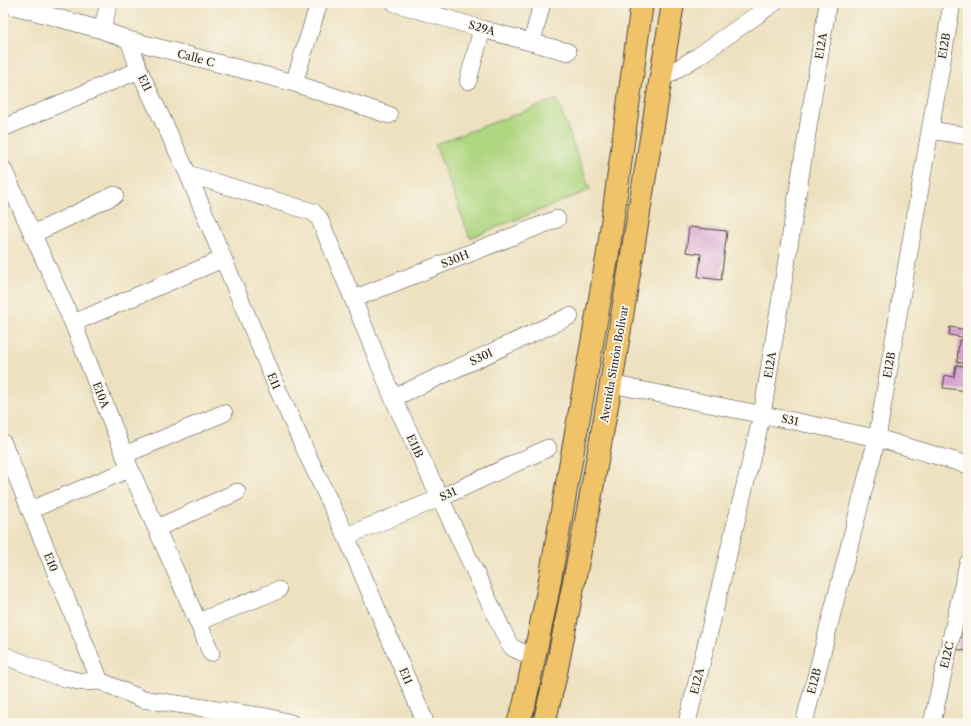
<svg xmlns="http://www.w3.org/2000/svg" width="971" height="726" font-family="'Libre Caslon Text',serif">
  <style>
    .grass { fill: #afd680; stroke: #6d8056 }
    .building { fill: url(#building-back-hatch) }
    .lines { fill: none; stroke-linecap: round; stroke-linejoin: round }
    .minor-casing { stroke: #484641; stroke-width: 18 }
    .trunk-casing { stroke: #484641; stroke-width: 24 }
    .minor { stroke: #fff; stroke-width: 17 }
    .trunk { stroke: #f1c369; stroke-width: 22 }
    .labels { text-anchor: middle; stroke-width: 3.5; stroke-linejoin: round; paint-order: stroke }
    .street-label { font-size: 11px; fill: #2b2b2b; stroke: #fbf7ec }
  </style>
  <defs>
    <pattern id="building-back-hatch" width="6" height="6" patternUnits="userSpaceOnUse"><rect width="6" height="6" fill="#dba3d4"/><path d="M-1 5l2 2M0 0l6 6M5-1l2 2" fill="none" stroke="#b285ac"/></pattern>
  </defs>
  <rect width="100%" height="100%" fill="#fbf7ec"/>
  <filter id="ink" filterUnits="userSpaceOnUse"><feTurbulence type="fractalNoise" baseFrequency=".025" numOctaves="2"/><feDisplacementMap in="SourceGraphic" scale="8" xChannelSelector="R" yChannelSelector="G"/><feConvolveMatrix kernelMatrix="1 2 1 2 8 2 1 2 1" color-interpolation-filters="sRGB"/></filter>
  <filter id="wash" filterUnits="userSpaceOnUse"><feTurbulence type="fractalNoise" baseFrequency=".012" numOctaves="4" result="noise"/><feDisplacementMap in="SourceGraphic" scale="16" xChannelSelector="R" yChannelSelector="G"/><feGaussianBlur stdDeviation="0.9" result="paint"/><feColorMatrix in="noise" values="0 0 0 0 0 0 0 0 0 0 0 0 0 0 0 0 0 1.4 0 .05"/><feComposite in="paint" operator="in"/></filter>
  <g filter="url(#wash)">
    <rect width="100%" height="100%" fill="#ede1c0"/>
    <path class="grass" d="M557 99 590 190 470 238 435 144Z"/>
    <g id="blocks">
      <path class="building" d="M689 227 727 231 721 280 698 277 701 254 686 252Z
        M950 327 968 330V338L949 335Z
        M959 340 968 341V364L957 362Z
        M956 365 968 367V391L943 388 945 375 954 377Z
        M967 606H968V624L963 623Z
        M963 626 968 627V652L957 649Z"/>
    </g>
  </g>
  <g filter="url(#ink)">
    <use href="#blocks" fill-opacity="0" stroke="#484641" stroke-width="1"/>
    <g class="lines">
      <defs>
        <path id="minor" d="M3 3 102 30 129 40 294 83 389 115
          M395 3 482 29 568 52
          M102 30 109 3
          M129 40 139 70 188 174 278 390 307 454 346 536 424 719
          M532 42 542 3
          M661 79 697 57 774 3
          M468 81 482 29
          M294 83 319 3
          M3 128 139 70
          M930 130 968 136
          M3 169 73 323 130 469 198 622 211 653
          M188 174 313 212 319 218 353 299 393 398 509 644 513 648 534 658
          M33 234 115 195
          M353 299 557 219
          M73 323 223 259
          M611 384 877 438 968 465
          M393 398 570 316
          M3 443 100 681
          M124 455 224 413
          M30 510 130 469
          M157 528 237 492
          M346 536 440 498 548 448
          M198 622 278 590
          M3 655 56 676 83 682 100 681 142 699 267 717 291 723
          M687 723 762 415 828 3
          M804 723 877 438 952 3
          M932 723 968 563"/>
        <path id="trunk" d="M518 723 524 706 547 596 608 253 642 3
          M544 723 555 678 590 500 611 384 673 3"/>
      </defs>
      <use href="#minor" class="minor-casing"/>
      <use href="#trunk" class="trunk-casing"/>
      <use href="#minor" class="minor"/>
      <use href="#trunk" class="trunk"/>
    </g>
  </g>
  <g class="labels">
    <g class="street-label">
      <text transform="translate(482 28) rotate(16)" y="4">S29A</text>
      <text transform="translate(821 46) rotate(-81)" y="4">E12A</text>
      <text transform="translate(944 46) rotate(-80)" y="4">E12B</text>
      <text transform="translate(196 58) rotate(15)" y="4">Calle C</text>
      <text transform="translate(145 83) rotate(65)" y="4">E11</text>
      <text transform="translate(455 259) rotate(-22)" y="4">S30H</text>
      <text transform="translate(481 357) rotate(-25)" y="4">S30I</text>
      <text transform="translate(614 364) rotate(-80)" y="4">Avenida Simón Bolívar</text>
      <text transform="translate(770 365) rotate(-81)" y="4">E12A</text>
      <text transform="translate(889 365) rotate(-80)" y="4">E12B</text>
      <text transform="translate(274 381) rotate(67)" y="4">E11</text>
      <text transform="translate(101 395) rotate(69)" y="4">E10A</text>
      <text transform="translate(790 420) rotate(11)" y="4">S31</text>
      <text transform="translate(415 446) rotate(65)" y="4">E11B</text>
      <text transform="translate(448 494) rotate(-24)" y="4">S31</text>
      <text transform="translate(51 562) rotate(68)" y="4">E10</text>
      <text transform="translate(947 655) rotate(-77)" y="4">E12C</text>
      <text transform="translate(406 676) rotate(67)" y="4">E11</text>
      <text transform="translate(697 681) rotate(-76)" y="4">E12A</text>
      <text transform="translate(814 681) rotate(-76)" y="4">E12B</text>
    </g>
  </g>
  <rect width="971" height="726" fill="none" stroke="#fbf7ec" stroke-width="16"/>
</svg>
